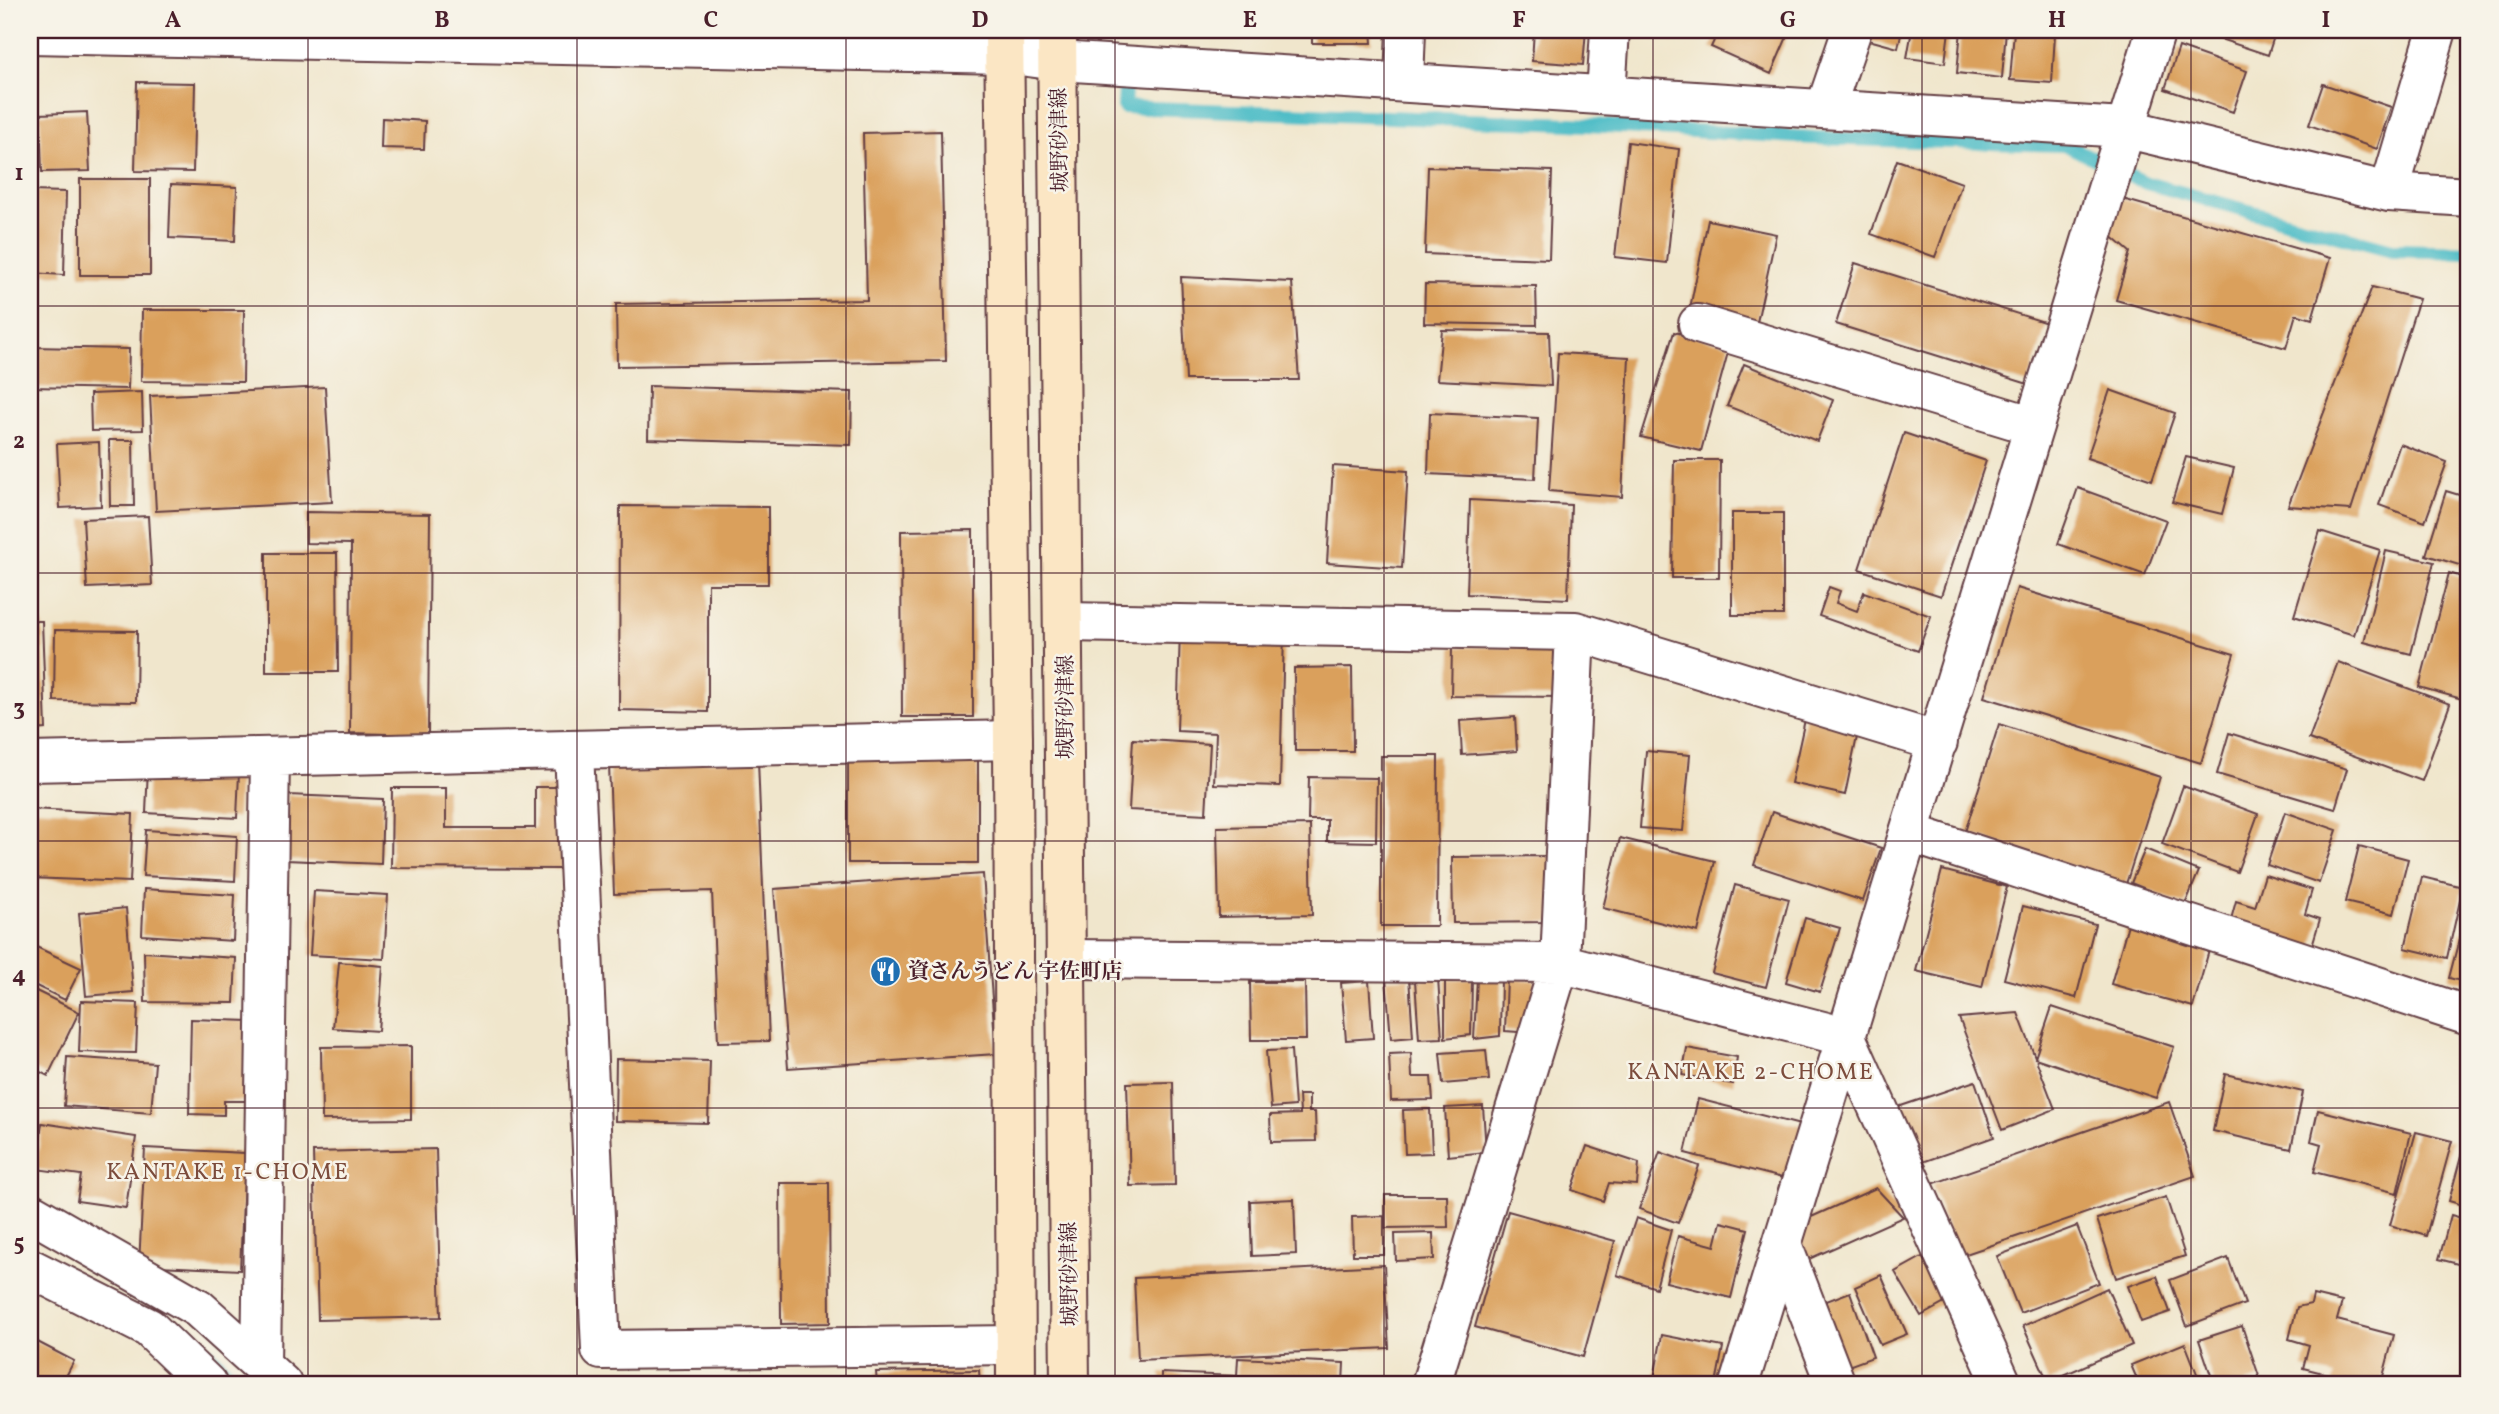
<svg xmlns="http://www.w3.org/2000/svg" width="2499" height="1414" font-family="Vollkorn,'Noto Serif JP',serif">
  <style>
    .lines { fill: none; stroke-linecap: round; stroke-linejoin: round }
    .stream { stroke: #4fbdc7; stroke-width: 14 }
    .building { fill: #daa05c }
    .minor-casing { stroke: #633d43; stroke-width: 42 }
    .secondary-casing { stroke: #633d43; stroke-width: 42 }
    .minor { stroke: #fff; stroke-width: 38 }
    .secondary { stroke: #fbe6c4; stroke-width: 38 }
    .grid { fill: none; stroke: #4a1f2b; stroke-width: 2; stroke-opacity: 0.55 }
    .labels { text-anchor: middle; stroke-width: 5; stroke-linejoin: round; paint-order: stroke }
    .street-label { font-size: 21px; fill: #4a1f2b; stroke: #f7f3e8 }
    .poi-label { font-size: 21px; font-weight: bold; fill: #4a1f2b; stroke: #f7f3e8; text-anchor: start }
    .neighbourhood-label { font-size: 23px; letter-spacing: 2px; fill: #7c4c3c; stroke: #f7f3e8 }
    .neatline { fill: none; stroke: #4a1f2b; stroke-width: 2.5 }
    .grid-label { font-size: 23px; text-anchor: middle; font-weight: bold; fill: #4a1f2b }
  </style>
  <rect width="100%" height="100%" fill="#f7f3e8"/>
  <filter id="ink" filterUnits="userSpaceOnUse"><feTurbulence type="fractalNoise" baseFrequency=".0143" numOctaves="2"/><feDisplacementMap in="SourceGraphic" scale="14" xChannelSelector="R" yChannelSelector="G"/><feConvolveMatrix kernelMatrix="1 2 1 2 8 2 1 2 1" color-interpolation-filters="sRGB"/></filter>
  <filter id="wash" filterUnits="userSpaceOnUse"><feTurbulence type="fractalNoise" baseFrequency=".00686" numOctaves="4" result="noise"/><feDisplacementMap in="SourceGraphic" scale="28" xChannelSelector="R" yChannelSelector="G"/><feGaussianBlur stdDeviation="1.57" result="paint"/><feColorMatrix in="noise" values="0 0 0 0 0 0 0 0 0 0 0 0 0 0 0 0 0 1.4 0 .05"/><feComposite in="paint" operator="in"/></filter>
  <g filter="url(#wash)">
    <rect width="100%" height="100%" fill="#f0e6cc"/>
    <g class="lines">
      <path class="stream" d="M1125 90 1124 107 1570 124 1815 138 2066 145 2146 183 2392 250 2469 252
        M176 1333 209 1353 241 1384"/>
    </g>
    <g id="blocks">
      <path class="building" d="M1312 30H1371L1372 43H1312Z
        M1534 30H1586L1583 65 1532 61Z
        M1719 30H1790L1771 74 1711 47Z
        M1867 30H1902L1898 48 1865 39Z
        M1912 30H1949L1945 63 1907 58Z
        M1961 30H2006L2002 78 1957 73Z
        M2204 30H2276L2268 55 2202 33Z
        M2014 31 2055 34 2052 83 2010 80Z
        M2179 47 2247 71 2233 112 2165 89Z
        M137 82 195 83 193 172 135 171Z
        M2323 84 2391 107 2377 149 2309 125Z
        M87 112 90 171 42 172 40 114Z
        M382 118 425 121 424 149 381 148Z
        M941 131 946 361 617 366 616 304 867 300 863 133Z
        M1628 142 1679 149 1667 263 1615 257Z
        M1897 160 1962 183 1935 257 1871 234Z
        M1428 167 1552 171 1549 259 1425 254Z
        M80 179H150V275H80Z
        M171 184 237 187 235 241 169 238Z
        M30 191 66 192 64 275 30 273Z
        M2112 196 2330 258 2312 319 2296 314 2286 348 2116 300 2130 252 2103 229Z
        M1708 220 1776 234 1756 327 1689 313Z
        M1855 263 2047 323 2028 384 1836 324Z
        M1181 277 1292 282 1299 380H1186Z
        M1425 284 1536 286 1537 325 1424 323Z
        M2372 287 2419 299 2351 510 2288 506Z
        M142 310H244L243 382 141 381Z
        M1442 330 1549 332 1551 386 1437 380Z
        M1674 332 1730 345 1701 451 1641 437Z
        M30 347 129 349 128 389 30 387Z
        M1558 353 1629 357 1622 497 1549 491Z
        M1744 364 1833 400 1817 441 1727 406Z
        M649 386 852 392 851 445 648 439Z
        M325 387 332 502 156 511 150 396Z
        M2110 390 2175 413 2152 480 2087 458Z
        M142 392 143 430 91 431 90 394Z
        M1430 413 1538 418 1535 479 1428 474Z
        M1904 433 1986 461 1941 596 1859 569Z
        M109 440H133L134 506H110Z
        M99 442 101 506 60 508 57 444Z
        M2400 444 2447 462 2425 522 2379 505Z
        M2186 457 2234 468 2222 514 2172 502Z
        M1674 460H1720L1719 578H1672Z
        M1333 466 1408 471 1402 568 1327 563Z
        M2078 488 2166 520 2145 575 2058 544Z
        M2446 491 2469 498V568L2426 555Z
        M1470 500 1571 505 1568 599 1467 594Z
        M620 506 768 507V584H708V712L619 710Z
        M306 512 430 514 428 735 350 733 351 544 306 543Z
        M1732 513H1783V615H1732Z
        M148 516 152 585 87 588 83 519Z
        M973 530V717H902L901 531Z
        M2320 531 2380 550 2354 635 2294 616Z
        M2386 551 2434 562 2411 654 2364 642Z
        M266 553H337L338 672H266Z
        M2449 573 2469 579V701L2419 687Z
        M1829 587 1840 591 1836 603 1857 611 1864 592 1931 616 1918 651 1819 616Z
        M2017 588 2234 654 2201 763 1984 697Z
        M30 621H42L46 729 30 730Z
        M55 630 137 631 136 702 54 701Z
        M1180 630 1284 633 1280 786 1214 784 1216 733 1177 731Z
        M1452 647 1563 648 1562 697 1451 696Z
        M2338 662 2450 704 2422 781 2309 739Z
        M1352 667 1353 751H1295L1294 668Z
        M1806 715 1859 727 1845 795 1791 783Z
        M1515 717 1517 751 1462 755 1460 721Z
        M1999 724 2160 777 2126 884 1965 832Z
        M2229 733 2347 769 2335 809 2217 774Z
        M1133 739 1210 744 1206 814 1129 810Z
        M1646 751 1690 755 1683 831 1640 828Z
        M848 754 978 755V863H848Z
        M1381 756H1438L1437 926H1381Z
        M758 760 769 1041 718 1042 712 891 614 894 609 765Z
        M148 767 239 773 237 818 146 813Z
        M1309 777 1377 778 1376 842 1327 841V820H1308Z
        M2183 786 2258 814 2237 872 2162 844Z
        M535 787H563V869L391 868 392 788H446V828H535Z
        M288 795 383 799 381 864 286 860Z
        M30 809 133 814 130 882 30 878Z
        M1772 812 1881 848 1863 901 1754 865Z
        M2285 812 2337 830 2319 883 2267 865Z
        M1310 825 1312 915 1219 917 1217 827Z
        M146 830 237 836 235 881 143 876Z
        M1620 838 1715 861 1698 932 1603 908Z
        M2359 846 2408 859 2394 914 2345 902Z
        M2145 849 2199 871 2185 905 2131 883Z
        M1552 856 1553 922 1453 923 1452 857Z
        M1942 870 2007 887 1982 987 1916 971Z
        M983 874 996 1054 788 1068 774 889Z
        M2265 875 2312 890 2305 914 2320 919 2311 949 2230 923 2236 901 2255 907Z
        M2422 877 2463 887 2447 958 2405 948Z
        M1735 885 1789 899 1766 987 1712 973Z
        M144 889 235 895 233 941 142 935Z
        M314 891 388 895 384 959 310 955Z
        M2023 906 2095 924 2076 998 2004 979Z
        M126 908 133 992 86 996 79 913Z
        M1805 918 1840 928 1820 992 1786 982Z
        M2128 924 2210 947 2193 1007 2111 984Z
        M2461 932 2469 934V983L2449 978Z
        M30 944 81 968 65 1000 30 983Z
        M144 952 236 958 234 1003 145 1002Z
        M339 962 383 966 378 1031 333 1028Z
        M1409 977 1413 1037 1391 1039 1386 979Z
        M1438 978 1442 1038 1419 1039 1415 980Z
        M1472 978 1471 1035 1445 1038V980Z
        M1477 979H1501L1500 1036 1474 1039Z
        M1507 979 1535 980 1532 1033 1505 1031Z
        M1369 981 1373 1038 1346 1040 1341 983Z
        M1250 982H1305L1306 1040H1251Z
        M30 988 79 1012 48 1076 30 1067Z
        M81 1001 138 1003 136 1053 79 1052Z
        M2052 1007 2174 1047 2156 1098 2035 1058Z
        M2018 1013 2055 1109 2002 1130 1959 1018Z
        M191 1019 249 1021 247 1101H224V1115L189 1114Z
        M411 1046V1119L322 1120 321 1047Z
        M1687 1048 1737 1057 1733 1084 1682 1075Z
        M1291 1050 1295 1106 1271 1108 1266 1051Z
        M1486 1050 1489 1080 1443 1084 1440 1053Z
        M1411 1053 1412 1077H1431L1433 1100 1391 1101 1389 1054Z
        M67 1057 155 1063 151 1113 64 1106Z
        M616 1059 710 1061 708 1123 615 1121Z
        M2225 1074 2303 1092 2291 1149 2213 1131Z
        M1975 1081 1994 1137 1917 1164 1898 1107Z
        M1173 1082 1175 1185 1130 1186 1127 1083Z
        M1299 1095H1309V1112H1315L1316 1141 1271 1142 1270 1115 1300 1114Z
        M1698 1099 1808 1127 1794 1181 1685 1153Z
        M2169 1102 2195 1176 1957 1257 1932 1184Z
        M1483 1106 1486 1152 1448 1156 1445 1108Z
        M1430 1109 1432 1153 1405 1154 1403 1110Z
        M2318 1110 2411 1133 2397 1193 2314 1172 2321 1144 2311 1141Z
        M42 1123 136 1137 126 1208 77 1201 81 1175 36 1169Z
        M2416 1132 2452 1141 2426 1236 2390 1225Z
        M1587 1146 1639 1163 1637 1185 1609 1183 1603 1201 1572 1190Z
        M145 1148 245 1153 240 1270 139 1265Z
        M436 1149 441 1317 318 1320 313 1152Z
        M2463 1149 2469 1150V1207L2449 1201Z
        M1660 1152 1699 1166 1678 1223 1639 1209Z
        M780 1183H829L830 1323 781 1324Z
        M1876 1188 1903 1217 1800 1263 1798 1223Z
        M1385 1195H1447L1448 1227 1385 1228Z
        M2166 1197 2185 1256 2116 1278 2097 1219Z
        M1294 1199 1296 1254 1252 1256 1250 1201Z
        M1508 1211 1615 1241 1583 1357 1475 1327Z
        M2451 1215 2469 1220V1267L2439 1259Z
        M1384 1216V1255H1353L1352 1217Z
        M1636 1218 1671 1230 1656 1288 1617 1275Z
        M1721 1222 1748 1229 1731 1298 1666 1282 1678 1236 1715 1246Z
        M2077 1226 2099 1283 2020 1313 1997 1256Z
        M1433 1233 1434 1259 1396 1261 1395 1234Z
        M1922 1257 1948 1301 1921 1316 1895 1272Z
        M2228 1258 2245 1304 2187 1326 2170 1280Z
        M1384 1265 1389 1348 1138 1360 1134 1278Z
        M1881 1275 1907 1334 1880 1345 1855 1287Z
        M2157 1276 2170 1312 2141 1322 2128 1286Z
        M2107 1288 2132 1345 2048 1382 2023 1326Z
        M1850 1292 1873 1357 1840 1369 1816 1305Z
        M2313 1295 2342 1302 2337 1320 2394 1335 2381 1384H2332L2335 1376 2303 1368 2309 1345 2289 1339 2297 1307 2311 1304Z
        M2242 1326 2260 1379 2243 1384H2214L2199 1340Z
        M1662 1335 1723 1347 1716 1384H1653Z
        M30 1338 74 1361 62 1384H30Z
        M2185 1343 2201 1384H2139L2131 1365Z
        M1238 1358 1344 1363 1343 1384H1161V1373L1237 1376Z
        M979 1370 980 1384H877L876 1372Z"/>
    </g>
  </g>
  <g filter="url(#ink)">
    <use href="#blocks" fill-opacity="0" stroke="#633d43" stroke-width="2"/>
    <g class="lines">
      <defs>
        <path id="minor" d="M30 34 1005 54 1058 61 2124 128 2389 192 2469 197
          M1404 81 1406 30
          M1606 95 1610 30
          M1825 109 1852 30
          M2389 192 2437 30
          M1698 324 2034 426
          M1065 622 1575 631 1938 742
          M574 751 601 1350 1015 1345
          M30 762 1013 740
          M1910 833 2469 1016
          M1066 959 1560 963 1846 1037 2002 1384
          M30 1212 198 1308 282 1384
          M1782 1244 1836 1384
          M30 1268 149 1328 207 1384
          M261 1365 270 757
          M1431 1384 1560 963 1575 631
          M1739 1384 2156 30"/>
        <path id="secondary" d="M1004 30 1013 740 1016 1384
          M1057 30 1070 1384"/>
      </defs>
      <use href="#minor" class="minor-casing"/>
      <use href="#secondary" class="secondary-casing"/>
      <use href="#minor" class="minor"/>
      <use href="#secondary" class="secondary"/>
    </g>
  </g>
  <path class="grid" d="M308 30V1384M577 30V1384M846 30V1384M1115 30V1384M1384 30V1384M1653 30V1384M1922 30V1384M2191 30V1384M30 306H2469M30 573H2469M30 841H2469M30 1108H2469"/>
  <defs>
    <symbol id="restaurant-disc" viewBox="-11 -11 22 22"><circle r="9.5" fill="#1f6fb2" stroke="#f7f3e8"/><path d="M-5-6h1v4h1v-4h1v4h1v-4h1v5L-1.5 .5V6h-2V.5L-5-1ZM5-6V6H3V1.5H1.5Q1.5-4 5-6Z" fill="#fff"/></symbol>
  </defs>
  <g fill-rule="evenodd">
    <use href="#restaurant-disc" x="868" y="954" width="35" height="35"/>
  </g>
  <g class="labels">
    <g class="street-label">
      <text transform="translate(1059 140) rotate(-91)" y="7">城野砂津線</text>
      <text transform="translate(1065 707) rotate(-90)" y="7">城野砂津線</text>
      <text transform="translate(1069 1274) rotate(-91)" y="7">城野砂津線</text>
    </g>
    <g class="poi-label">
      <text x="908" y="978">資さんうどん 宇佐町店</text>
    </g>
    <g class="neighbourhood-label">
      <text x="1751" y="1079">KANTAKE 2-CHOME</text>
      <text x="228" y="1179">KANTAKE 1-CHOME</text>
    </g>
  </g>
  <rect width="2499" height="1414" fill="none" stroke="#f7f3e8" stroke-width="77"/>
  <rect x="38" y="38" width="2422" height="1338" class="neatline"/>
  <g class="grid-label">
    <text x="173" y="27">A</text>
    <text x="442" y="27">B</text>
    <text x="711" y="27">C</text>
    <text x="980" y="27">D</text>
    <text x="1250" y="27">E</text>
    <text x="1519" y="27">F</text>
    <text x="1788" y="27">G</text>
    <text x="2057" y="27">H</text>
    <text x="2326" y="27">I</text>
    <text x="19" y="180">1</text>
    <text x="19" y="448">2</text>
    <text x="19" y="715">3</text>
    <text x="19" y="982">4</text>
    <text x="19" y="1250">5</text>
  </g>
</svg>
